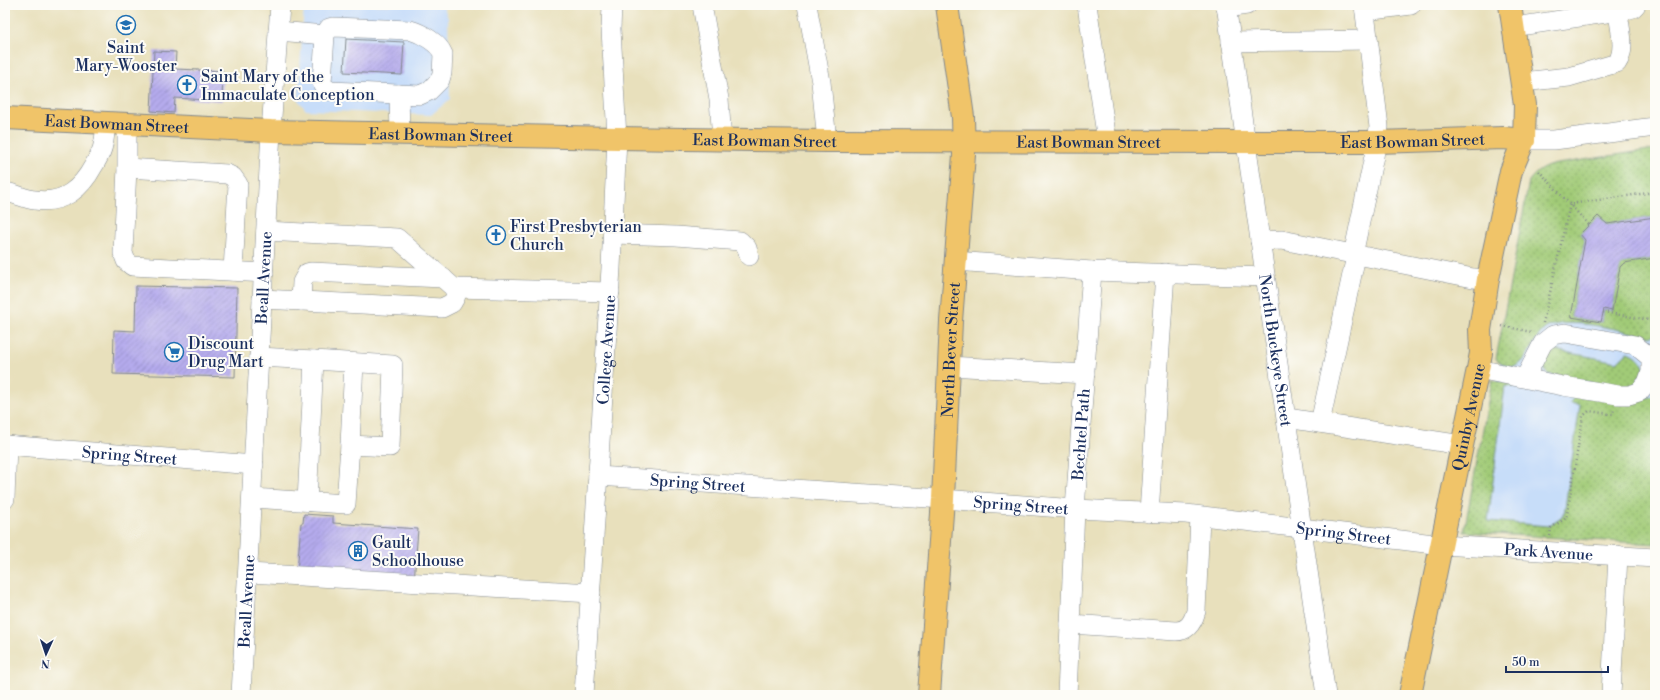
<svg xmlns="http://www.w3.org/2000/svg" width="1660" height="700" font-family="'Libre Bodoni',serif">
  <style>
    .built { fill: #c7ddf9 }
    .grass { fill: url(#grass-dots); stroke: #5e7d6a }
    .building { fill: url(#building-hatch) }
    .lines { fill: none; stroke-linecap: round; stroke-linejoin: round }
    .minor-casing { stroke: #82888d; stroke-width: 20 }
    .major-casing { stroke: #82888d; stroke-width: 24 }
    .path { stroke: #82888d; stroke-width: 2.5; stroke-dasharray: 1 3; stroke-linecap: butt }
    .minor { stroke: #fff; stroke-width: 19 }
    .major { stroke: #f0c469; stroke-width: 22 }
    .labels { text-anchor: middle; stroke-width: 4; stroke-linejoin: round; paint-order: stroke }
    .poi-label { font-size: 16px; fill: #1b2f5e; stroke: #fdfcf7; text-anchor: start }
    .street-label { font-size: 16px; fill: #1b2f5e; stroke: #fdfcf7 }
  </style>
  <defs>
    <pattern id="grass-dots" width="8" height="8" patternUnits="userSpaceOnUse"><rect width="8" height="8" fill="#a1cb77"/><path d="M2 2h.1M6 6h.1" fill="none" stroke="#82a565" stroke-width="1.8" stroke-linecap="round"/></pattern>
    <pattern id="building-hatch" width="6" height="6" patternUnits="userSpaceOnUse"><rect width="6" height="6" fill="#b5abed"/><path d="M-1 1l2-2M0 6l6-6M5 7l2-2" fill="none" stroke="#928cc3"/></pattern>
  </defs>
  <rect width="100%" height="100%" fill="#fdfcf7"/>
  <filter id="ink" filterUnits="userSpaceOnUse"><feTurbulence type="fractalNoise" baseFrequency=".025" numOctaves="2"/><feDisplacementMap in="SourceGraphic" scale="8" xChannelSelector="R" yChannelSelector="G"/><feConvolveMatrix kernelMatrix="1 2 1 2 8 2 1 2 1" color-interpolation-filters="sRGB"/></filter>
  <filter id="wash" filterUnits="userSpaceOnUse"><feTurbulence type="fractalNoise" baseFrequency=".012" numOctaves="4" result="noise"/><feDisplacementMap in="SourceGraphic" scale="16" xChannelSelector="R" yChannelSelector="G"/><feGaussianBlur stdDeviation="0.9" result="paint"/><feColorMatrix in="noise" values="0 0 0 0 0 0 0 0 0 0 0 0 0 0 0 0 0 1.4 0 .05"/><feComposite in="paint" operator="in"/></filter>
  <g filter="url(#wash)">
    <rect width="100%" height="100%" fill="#e8e0bc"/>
    <path class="built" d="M304 5H443L448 18 450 99 431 115 306 110 298 100Z
      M1655 154V541L1468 528 1534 183Z"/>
    <path class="grass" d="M1655 149V217L1607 224 1598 216 1580 234 1585 240 1571 317 1601 322 1604 309 1612 310 1620 267 1624 263 1655 258V334L1651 337C1626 332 1571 316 1548 327 1529 336 1527 385 1496 359L1529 181C1536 171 1545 166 1557 164Z
      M1549 349 1617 362 1627 352C1637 354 1641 360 1645 369L1631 390 1547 374C1541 364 1543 359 1549 349Z
      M1492 380 1514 384V387L1505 386 1488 521 1548 526 1564 515 1580 405 1570 403 1574 397 1644 398 1655 396V544L1464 532Z"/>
    <g id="blocks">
      <path class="building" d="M346 39 404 42 402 75 344 72Z
        M154 51 176 52 175 69 223 71 222 101 175 98 174 113 151 111Z
        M1598 216 1607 224 1655 217V258L1624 263 1620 267 1612 311 1604 309 1601 322 1571 317 1585 240 1580 234Z
        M136 286 237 288 235 377 113 374 114 330 135 331Z
        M304 514 333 516V523L418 529 414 582 297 573 301 523H303Z"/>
    </g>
  </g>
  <g filter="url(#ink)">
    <use href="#blocks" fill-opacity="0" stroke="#82888d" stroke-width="1"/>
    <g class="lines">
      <defs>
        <g id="minor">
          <path d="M702 5 719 99 722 140"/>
          <path d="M807 5 821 82 827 141"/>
          <path d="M1087 5 1107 141"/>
          <path id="s1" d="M1226 5 1326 695"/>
          <path d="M1226 8 1247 5"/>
          <path d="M1365 11 1411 5"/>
          <path d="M333 27 410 30C421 33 439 43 443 54L442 73 440 80 429 91 420 95 331 91 325 88 322 83 325 35 329 28Z"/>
          <path d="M1514 27 1626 10 1633 8 1636 5"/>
          <path d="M278 31 325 35"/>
          <path d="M1231 42 1368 40"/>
          <path d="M1522 82 1569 77 1617 63C1627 49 1619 27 1618 11"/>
          <path d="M399 94 400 134"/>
          <path d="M127 124V168L123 253 126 261 132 266 264 273"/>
          <path d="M1524 140H1554L1655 127"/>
          <path d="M127 168 227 174 233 177 238 184 233 271"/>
          <path d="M5 192C15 193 24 199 35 200 64 204 81 189 94 165 98 158 102 152 103 145 105 138 105 130 106 123"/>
          <path d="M266 231 397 238 454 288 610 292"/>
          <path d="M613 234 676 236 740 241 747 248 749 256"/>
          <path d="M1260 241 1282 240 1473 278 1488 279"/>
          <path d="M1353 255 1377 142 1379 127 1364 5"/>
          <path d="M955 261 1092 271 1265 277"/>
          <path d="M262 299 442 308 452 303 456 296 454 288"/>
          <path d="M301 301 302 282 307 273 311 272 443 278"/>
          <path d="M259 357 314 360"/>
          <path d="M949 366 1085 374"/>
          <path d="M1478 369 1563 386 1618 395H1629L1639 392 1647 383 1651 372V358L1635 345 1565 333 1553 335 1543 343 1525 378"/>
          <path d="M1287 418 1462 445"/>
          <path d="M1320 423 1356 256"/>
          <path id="s2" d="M5 445 254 465"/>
          <path d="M350 445 354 363"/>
          <path id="s3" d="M598 476 943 499 1075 509 1186 514 1442 545 1655 558"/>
          <path d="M252 498 346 504 350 445 390 447 393 365 314 360 307 502"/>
          <path d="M5 499 7 445"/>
          <path d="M1149 513 1165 273"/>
          <path d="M248 573 591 593"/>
          <path d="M1070 624 1176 631C1188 631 1193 622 1196 611L1200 516"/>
          <path id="s4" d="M241 695 271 131 280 5"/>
          <path id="s5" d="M584 695 611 268 617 138 611 29 612 5"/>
          <path id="s6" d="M1067 695 1075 509 1092 271"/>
          <path d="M1611 695 1618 555"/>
        </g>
        <g id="major">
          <path id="s7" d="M5 118 271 131 617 138 827 141 1245 142H1377L1503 138 1524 140"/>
          <path id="s8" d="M929 695 943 499 951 321 964 155 963 117 947 5"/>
          <path id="s9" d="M1410 695 1478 369 1481 353 1480 330 1488 279 1511 171 1524 140 1525 105 1510 5"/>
        </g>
      </defs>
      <use href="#minor" class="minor-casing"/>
      <use href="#major" class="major-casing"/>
      <path class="path" d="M1539 171 1589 225
        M1603 312 1655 321
        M1543 323 1570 204 1655 192
        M1502 326 1532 332
        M1550 536 1551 528 1566 518 1567 515 1583 416 1589 411 1610 414H1613L1614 409"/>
      <use href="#minor" class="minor"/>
      <use href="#major" class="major"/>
    </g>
  </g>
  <defs>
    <symbol id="school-ring" viewBox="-11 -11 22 22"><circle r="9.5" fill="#fdfcf7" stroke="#1f6fb2" stroke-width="1.5"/><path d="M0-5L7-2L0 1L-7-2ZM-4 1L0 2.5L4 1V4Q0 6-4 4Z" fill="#1f6fb2"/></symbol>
    <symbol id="church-ring" viewBox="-11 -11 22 22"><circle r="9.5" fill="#fdfcf7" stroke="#1f6fb2" stroke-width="1.5"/><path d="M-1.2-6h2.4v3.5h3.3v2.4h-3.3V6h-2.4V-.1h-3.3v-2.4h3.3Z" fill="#1f6fb2"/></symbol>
    <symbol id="supermarket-ring" viewBox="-11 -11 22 22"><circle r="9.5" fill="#fdfcf7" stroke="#1f6fb2" stroke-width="1.5"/><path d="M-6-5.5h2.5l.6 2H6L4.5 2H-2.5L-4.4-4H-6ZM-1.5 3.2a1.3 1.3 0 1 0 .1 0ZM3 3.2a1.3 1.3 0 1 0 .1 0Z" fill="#1f6fb2"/></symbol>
    <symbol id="building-ring" viewBox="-11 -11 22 22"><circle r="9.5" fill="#fdfcf7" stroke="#1f6fb2" stroke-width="1.5"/><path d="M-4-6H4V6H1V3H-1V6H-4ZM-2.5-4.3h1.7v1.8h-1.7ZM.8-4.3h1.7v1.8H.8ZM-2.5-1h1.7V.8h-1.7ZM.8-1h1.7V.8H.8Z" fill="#1f6fb2"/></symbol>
  </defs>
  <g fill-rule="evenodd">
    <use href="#school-ring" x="115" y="14" width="22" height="22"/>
    <use href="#church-ring" x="176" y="74" width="22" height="22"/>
    <use href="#church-ring" x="485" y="224" width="22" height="22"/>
    <use href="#supermarket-ring" x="163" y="341" width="22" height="22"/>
    <use href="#building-ring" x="347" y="540" width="22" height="22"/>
  </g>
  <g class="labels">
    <g class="poi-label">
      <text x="126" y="53" text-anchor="middle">Saint<tspan x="126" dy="18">Mary-Wooster</tspan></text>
      <text x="201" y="82">Saint Mary of the<tspan x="201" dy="18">Immaculate Conception</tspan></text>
      <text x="510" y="232">First Presbyterian<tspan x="510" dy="18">Church</tspan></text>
      <text x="188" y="349">Discount<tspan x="188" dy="18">Drug Mart</tspan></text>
      <text x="372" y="548">Gault<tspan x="372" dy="18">Schoolhouse</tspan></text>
    </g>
    <g class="street-label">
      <text dy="6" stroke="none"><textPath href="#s7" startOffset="112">East Bowman Street</textPath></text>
      <text dy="6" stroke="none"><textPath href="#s7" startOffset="436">East Bowman Street</textPath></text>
      <text dy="6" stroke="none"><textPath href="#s7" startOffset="760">East Bowman Street</textPath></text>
      <text dy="6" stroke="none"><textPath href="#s7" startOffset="1408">East Bowman Street</textPath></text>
      <text dy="6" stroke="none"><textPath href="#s7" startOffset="1084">East Bowman Street</textPath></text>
      <text dy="6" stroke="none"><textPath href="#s4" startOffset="418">Beall Avenue</textPath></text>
      <text dy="6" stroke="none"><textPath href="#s5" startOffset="346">College Avenue</textPath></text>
      <text dy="6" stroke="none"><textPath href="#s8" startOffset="346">North Bever Street</textPath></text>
      <text dy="6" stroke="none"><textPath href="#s1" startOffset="349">North Buckeye Street</textPath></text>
      <text dy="6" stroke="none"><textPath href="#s9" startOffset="284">Quinby Avenue</textPath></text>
      <text dy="6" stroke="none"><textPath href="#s6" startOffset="261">Bechtel Path</textPath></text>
      <text dy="6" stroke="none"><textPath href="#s2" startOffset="125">Spring Street</textPath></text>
      <text dy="6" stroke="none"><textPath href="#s3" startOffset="100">Spring Street</textPath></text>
      <text dy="6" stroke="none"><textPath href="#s3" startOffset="424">Spring Street</textPath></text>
      <text dy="6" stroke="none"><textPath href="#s3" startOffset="748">Spring Street</textPath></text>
      <text dy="6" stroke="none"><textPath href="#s3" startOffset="954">Park Avenue</textPath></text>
      <text dy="6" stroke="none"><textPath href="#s4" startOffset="94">Beall Avenue</textPath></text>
    </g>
  </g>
  <rect width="1660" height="700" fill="none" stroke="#fdfcf7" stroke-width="20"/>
  <g transform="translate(46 654) rotate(183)" stroke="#fdfcf7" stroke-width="3" paint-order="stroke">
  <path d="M0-3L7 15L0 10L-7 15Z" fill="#1b2f5e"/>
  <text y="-6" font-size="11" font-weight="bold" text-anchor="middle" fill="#1b2f5e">N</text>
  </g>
  <path d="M1506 666v6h102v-6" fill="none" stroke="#1b2f5e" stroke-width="2"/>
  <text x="1512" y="666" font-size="12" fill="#1b2f5e" stroke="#fdfcf7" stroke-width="3" paint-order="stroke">50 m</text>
</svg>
